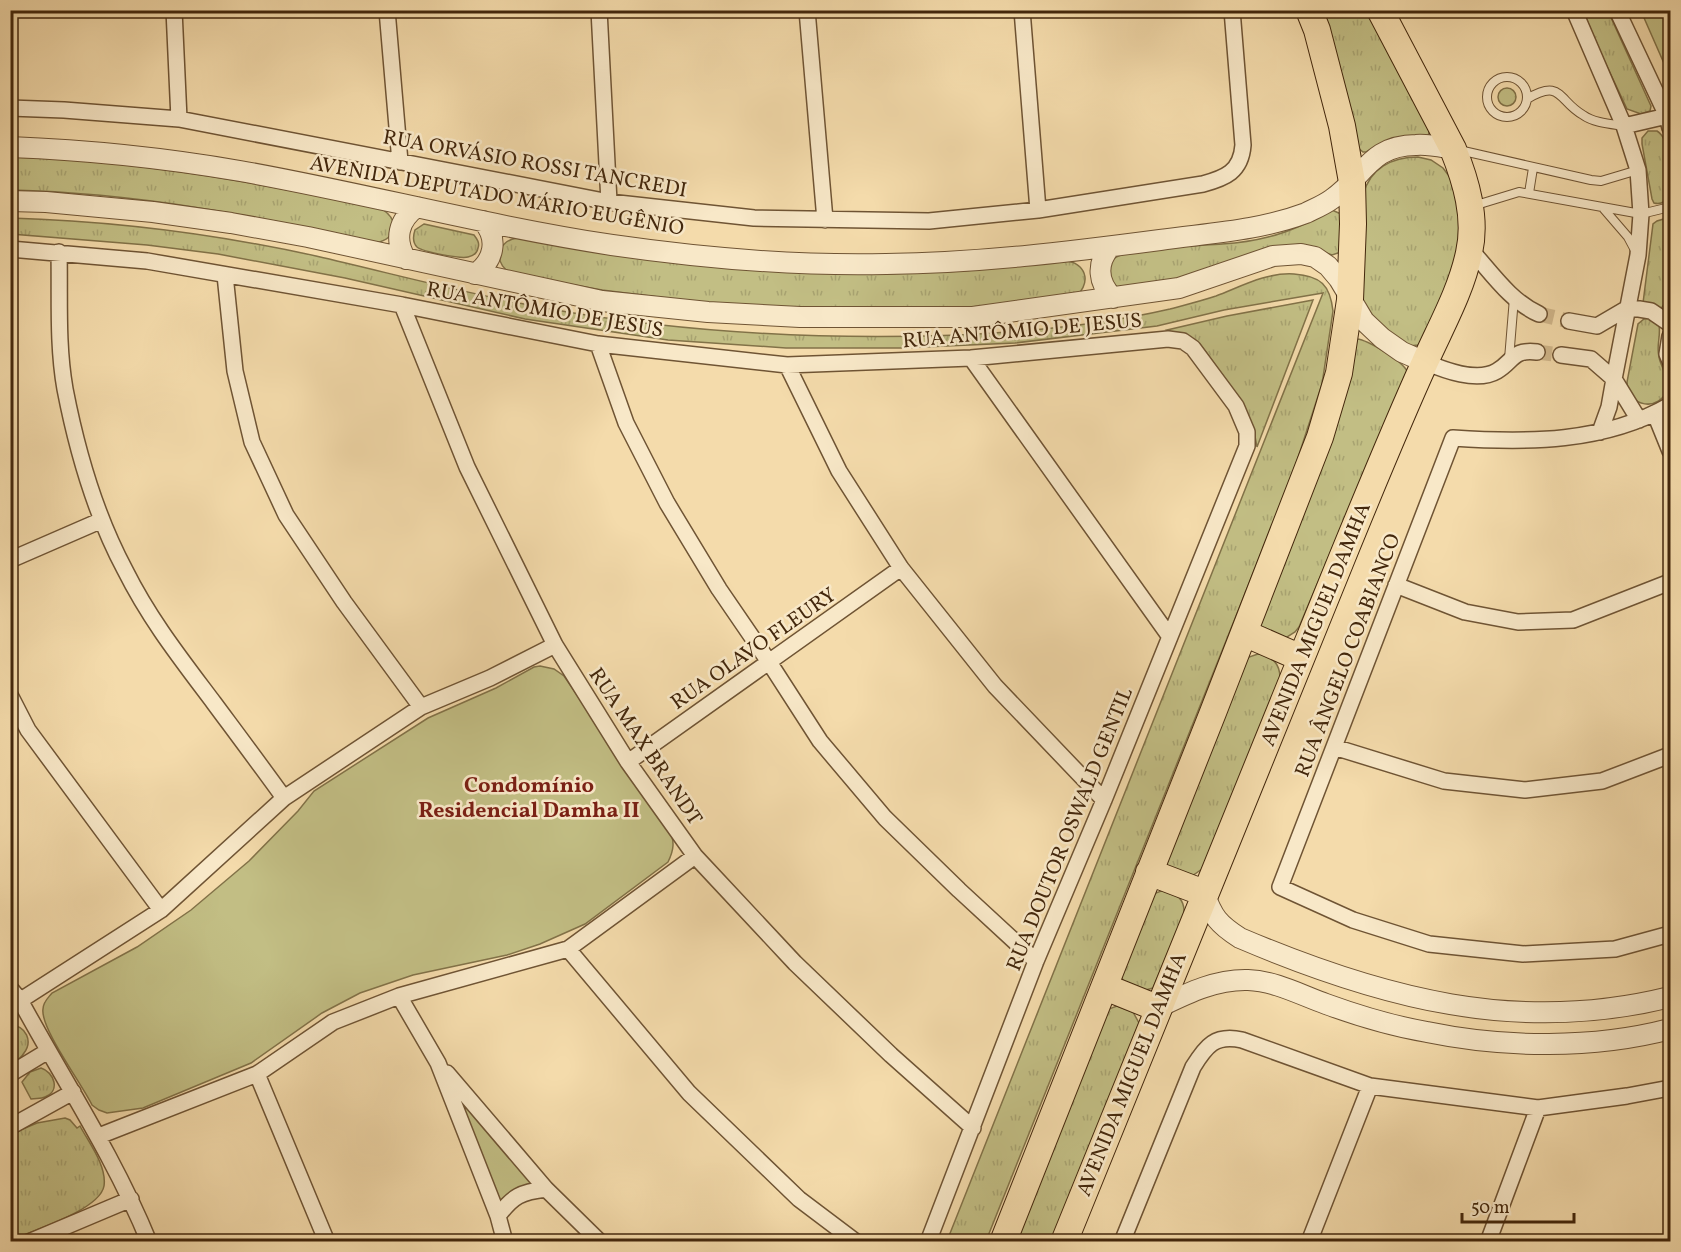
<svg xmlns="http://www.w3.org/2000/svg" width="1681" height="1252" font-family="Vollkorn,serif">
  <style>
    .grass { fill: url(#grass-tufts); stroke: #827248; stroke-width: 1.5 }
    .park { fill: #c2be84; stroke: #827248; stroke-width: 1.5 }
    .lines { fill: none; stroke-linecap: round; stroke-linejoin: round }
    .minor-tunnel { stroke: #d1b78b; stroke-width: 15; stroke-dasharray: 15 8; stroke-linecap: butt }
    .service-casing { stroke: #6f5434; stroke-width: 10 }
    .minor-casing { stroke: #6f5434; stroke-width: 18 }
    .tertiary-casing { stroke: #6f5434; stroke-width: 22 }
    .primary-casing { stroke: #43270c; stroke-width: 28 }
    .service { stroke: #f8e8c8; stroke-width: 8 }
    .minor { stroke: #f8e8c8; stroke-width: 15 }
    .tertiary { stroke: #f8e8c8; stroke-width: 20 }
    .primary { stroke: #f4dbab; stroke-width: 26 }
    .labels { text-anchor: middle; stroke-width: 5; stroke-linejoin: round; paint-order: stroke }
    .street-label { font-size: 21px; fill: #43270c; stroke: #f8e8c8 }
    .neighbourhood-label { font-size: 22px; font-weight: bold; fill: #7a1f14; stroke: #f8e8c8 }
  </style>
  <defs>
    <pattern id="grass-tufts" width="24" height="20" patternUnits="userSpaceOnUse" patternTransform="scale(1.5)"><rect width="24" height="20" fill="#c2be84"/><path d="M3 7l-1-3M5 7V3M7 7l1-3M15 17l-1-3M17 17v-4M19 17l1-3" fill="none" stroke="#a8a371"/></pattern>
  </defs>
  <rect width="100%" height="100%" fill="#f4dbab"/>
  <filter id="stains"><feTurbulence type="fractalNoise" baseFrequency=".00333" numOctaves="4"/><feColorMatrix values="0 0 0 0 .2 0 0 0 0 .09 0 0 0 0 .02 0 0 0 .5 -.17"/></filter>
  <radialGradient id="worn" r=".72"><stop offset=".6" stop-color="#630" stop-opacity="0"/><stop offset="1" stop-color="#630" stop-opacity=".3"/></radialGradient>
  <path class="grass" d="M1319 11H1368L1430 129 1428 136 1385 142 1366 152H1363L1357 147Z
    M1583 11H1608L1651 106 1650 111 1641 114 1627 109 1604 60Z
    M1498 97a9 9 0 1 1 18 0a9 9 0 1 1-18 0Z
    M1648 131H1657C1672 140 1671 179 1670 195 1666 201 1662 205 1654 203L1652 199 1642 144V138Z
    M11 157C136 160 260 183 382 209 400 221 397 238 376 243 256 215 135 193 11 190Z
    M1418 157 1431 160 1443 168 1449 176 1454 186 1461 217 1457 269 1425 340 1418 345 1409 346 1383 332 1363 303 1361 294 1363 195C1370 168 1392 157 1418 157Z
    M1332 210 1341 214V252L1332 255 1301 244 1270 248 1178 279 1119 288 1113 286C1110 277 1105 267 1112 260 1127 246 1200 246 1222 244 1237 243 1253 241 1268 237 1290 232 1312 221 1332 210Z
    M1670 217C1670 236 1676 298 1660 309L1643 303 1653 224 1657 221Z
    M10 218C113 221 216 234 316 256 394 274 471 295 550 309 685 333 822 340 959 335 1026 332 1105 324 1170 309 1185 305 1201 301 1216 296 1240 287 1267 272 1294 274 1321 276 1330 285 1333 311L1322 384 1292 476 986 1241H947L1323 293 1224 310 1157 326 1015 343 901 348H786L668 340 525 319 345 278 218 254 147 245 11 234Z
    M424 224 474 235C477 239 480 243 478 248 477 253 473 256 468 257 461 259 423 252 417 247 412 242 413 236 415 230Z
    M517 238 798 272 881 274 963 271 1068 261C1088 265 1091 286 1074 297L971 307 800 309 706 303 602 290 514 274C493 267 495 241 517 238Z
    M1313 300 1257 447C1252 409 1227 382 1206 352L1200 344 1167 330 1227 316Z
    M1649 318 1659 325C1661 336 1656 346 1659 357 1661 368 1670 377 1667 389 1661 412 1627 408 1627 382L1638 324 1644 319Z
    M1357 339C1368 340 1402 361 1407 371L1299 627 1295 632 1284 639 1262 629 1260 623Z
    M1258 654C1272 655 1280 664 1280 678L1202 869 1192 876 1170 869 1166 864 1246 658Z
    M1164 890C1177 894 1185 899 1184 914L1153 988 1142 991 1125 983 1121 977 1153 894Z
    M1117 1006 1133 1012 1139 1023 1055 1241 1011 1242 1106 1010Z
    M11 1025C26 1026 33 1041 24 1053 21 1058 15 1063 11 1067Z
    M41 1068C54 1072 61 1091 45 1097 41 1099 36 1098 31 1099L22 1082 30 1072Z
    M65 1118 70 1120 77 1128 80 1126C89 1143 107 1166 104 1186 100 1210 32 1231 11 1240V1134L37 1123Z"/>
  <path class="park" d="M1641 11H1670V77Z
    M540 666 554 669 564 676 669 829C675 841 674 850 668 862L585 924 540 944 507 955 413 975 360 993 322 1013 251 1063 143 1108 107 1113 99 1110 92 1105C82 1084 40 1028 43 1009 43 1002 48 998 52 993L137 947 191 910 249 861 298 811 314 791 428 718 496 688 534 667Z
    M457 1095 535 1184C522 1187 509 1192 499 1202Z"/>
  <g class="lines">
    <path class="minor-tunnel" d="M1539 314 1569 321
      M1537 352 1561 355"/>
    <defs>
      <path id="service" d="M1487 97a20 20 0 1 1 40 0a20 20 0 1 1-40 0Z
        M1527 99C1562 78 1558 101 1583 115 1594 123 1611 124 1624 126
        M1459 150 1591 180 1601 181 1638 170
        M1529 193 1533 168
        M1473 206 1519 192 1641 214 1670 207
        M1603 208 1628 237 1636 252
        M1509 359 1514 298"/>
      <path id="minor" d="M174 10 179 119
        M387 10 400 162
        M599 10 609 202
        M807 10 825 220
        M1022 10 1038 210
        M1574 10 1624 126 1638 170 1641 214 1638 255 1614 379 1609 407 1600 432
        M1617 10 1667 116 1670 128
        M10 108 64 110 179 119 609 202 754 218 929 221 1038 210 1203 184C1225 178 1241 172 1243 145L1232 10
        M1624 126 1667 116
        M10 249 147 261 402 305 598 344 787 365 971 358 1168 339 1183 341 1193 348 1236 406 1247 432V446L1104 800 1036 961 928 1242
        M1470 249C1491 272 1510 301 1539 314
        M59 252C60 297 57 344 65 389 77 451 95 514 125 570 150 620 181 659 214 703 237 734 261 766 284 798
        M225 275 235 371 252 442 286 515 344 602 421 707
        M402 305 467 467 555 645 628 762 695 856 795 963 891 1055 973 1128
        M1569 321 1597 326 1626 309H1639L1651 311 1670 324
        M1670 336 1667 354 1670 361
        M598 344 626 423 667 503 719 589 769 662 820 741 885 818 959 890 1036 961
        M1561 355 1591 359 1614 379 1639 420
        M971 358 1170 637
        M1425 362C1444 370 1477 383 1497 371 1514 361 1512 349 1537 352
        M787 365 839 471 901 568 995 686 1104 800
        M1670 405C1604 443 1527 443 1453 438L1280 887 1353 920 1429 944 1523 954 1615 949 1670 934
        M1655 414 1670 451
        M10 560 102 520
        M1396 585 1465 612 1518 622 1573 620 1670 582
        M10 695 28 730 161 910
        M1334 747 1444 781 1525 790 1602 781 1670 755
        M628 762 901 568
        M568 949 689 1093 799 1199 856 1242
        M10 988 20 1000C64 1081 114 1156 149 1242
        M399 996 438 1063 498 1216 505 1242
        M10 1007 161 910 284 798 421 707 490 678 555 645
        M447 1073 546 1189 600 1242
        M10 1074 48 1051
        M257 1074 327 1242
        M10 1127 73 1092
        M99 1136 257 1074 333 1022 399 996 568 949 695 856
        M498 1216C513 1196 521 1192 546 1189
        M29 1242 131 1199
        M1122 1242 1193 1067C1206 1046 1215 1034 1242 1040L1370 1086 1538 1108 1627 1096 1670 1088
        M1309 1242 1370 1086
        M1488 1242 1538 1108"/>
      <path id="tertiary" d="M10 147C87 150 165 158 240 171 364 193 487 226 612 245 702 258 795 266 886 264 978 263 1069 252 1160 240 1209 233 1258 231 1306 213 1314 209 1324 205 1332 199 1364 177 1370 145 1416 145 1429 144 1441 147 1453 149
        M10 201 46 202 153 212 231 223 308 237 602 301 708 312 800 317H973L1179 288 1273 256 1301 254 1315 257 1328 266 1339 279 1364 321 1382 338 1402 352 1425 362
        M1110 247C1096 264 1098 283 1113 298
        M406 259C394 240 398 220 417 207
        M475 274C494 261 499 239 483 221
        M1204 893C1213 917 1218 924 1240 938 1381 998 1518 1035 1670 997
        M1157 1008C1186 994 1215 979 1248 980 1275 981 1301 995 1326 1004 1359 1016 1392 1026 1427 1032 1504 1048 1594 1049 1670 1029"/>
      <path id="primary" d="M1244 633 1301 658
        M1149 872 1204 893
        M1105 987 1157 1008
        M1003 1242C1111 974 1216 706 1320 437L1339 373 1350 300 1353 224 1352 182 1342 126 1317 30 1309 10
        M1064 1242C1155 1013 1248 785 1342 558 1369 492 1396 426 1425 362 1441 326 1461 291 1469 253 1477 218 1466 181 1453 149L1380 10"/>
    </defs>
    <use href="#service" class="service-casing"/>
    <use href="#minor" class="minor-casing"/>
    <use href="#tertiary" class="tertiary-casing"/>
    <use href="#primary" class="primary-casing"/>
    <use href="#service" class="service"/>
    <use href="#minor" class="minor"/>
    <use href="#tertiary" class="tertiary"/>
    <use href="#primary" class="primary"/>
  </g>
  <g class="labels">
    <g class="street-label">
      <text transform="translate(535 163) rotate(10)" y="7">RUA ORVÁSIO ROSSI TANCREDI</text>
      <text transform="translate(497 195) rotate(10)" y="7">AVENIDA DEPUTADO MÁRIO EUGÊNIO</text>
      <text transform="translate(545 309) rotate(10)" y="7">RUA ANTÔMIO DE JESUS</text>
      <text transform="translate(1022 330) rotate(-5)" y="7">RUA ANTÔMIO DE JESUS</text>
      <text transform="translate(1315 624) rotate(-68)" y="7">AVENIDA MIGUEL DAMHA</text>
      <text transform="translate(753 648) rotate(-35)" y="7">RUA OLAVO FLEURY</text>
      <text transform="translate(1347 655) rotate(-69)" y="7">RUA ÂNGELO COABIANCO</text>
      <text transform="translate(646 746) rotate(56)" y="7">RUA MAX BRANDT</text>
      <text transform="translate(1069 829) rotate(-68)" y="7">RUA DOUTOR OSWALD GENTIL</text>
      <text transform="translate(1131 1074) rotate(-68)" y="7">AVENIDA MIGUEL DAMHA</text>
    </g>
    <g class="neighbourhood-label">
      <text x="529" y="792">Condomínio<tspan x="529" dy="25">Residencial Damha II</tspan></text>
    </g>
  </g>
  <rect width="1681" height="1252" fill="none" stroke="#f4dbab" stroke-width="36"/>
  <rect x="12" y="12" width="1657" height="1228" fill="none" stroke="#43270c" stroke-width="3"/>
  <rect x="18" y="18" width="1645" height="1216" fill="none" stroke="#43270c" stroke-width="1.5"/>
  <path d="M1462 1213v9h112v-9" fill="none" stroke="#43270c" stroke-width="3"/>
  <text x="1471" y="1213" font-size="18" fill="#43270c" stroke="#f8e8c8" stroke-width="4.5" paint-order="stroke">50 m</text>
  <rect width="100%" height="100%" filter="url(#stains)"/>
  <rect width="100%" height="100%" fill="url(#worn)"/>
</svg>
